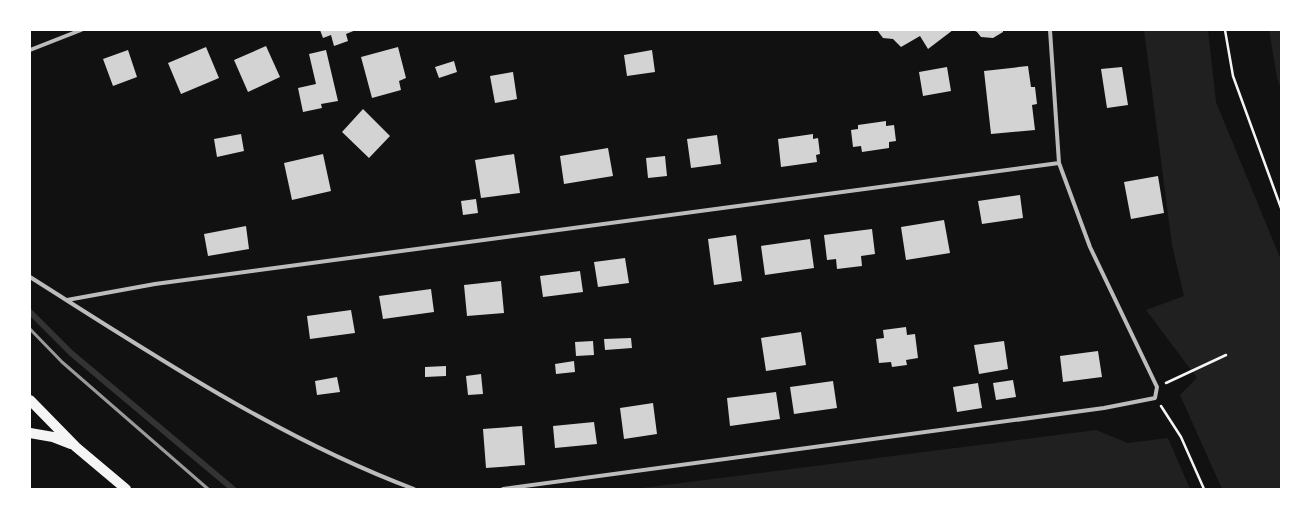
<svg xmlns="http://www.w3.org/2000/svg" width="1311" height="519" font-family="'PT Sans',sans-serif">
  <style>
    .green { fill: #202020 }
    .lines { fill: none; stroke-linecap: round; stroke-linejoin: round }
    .stream { stroke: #333; stroke-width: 6 }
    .building { fill: #d3d3d3 }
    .path { stroke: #f5f5f5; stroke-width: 2.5 }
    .minor { stroke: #bcbcbc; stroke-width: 4 }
    .primary { stroke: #f5f5f5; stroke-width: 10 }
    .rail { stroke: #9a9a9a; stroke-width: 3 }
  </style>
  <rect width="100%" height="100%" fill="#111"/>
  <path class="green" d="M1144 30H1208L1216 102 1281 260V489H1222L1180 395 1197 378 1146 310 1184 296 1172 245Z
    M1269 30H1281V89L1277 78Z
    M1096 430 1128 443 1168 438 1190 489H634Z"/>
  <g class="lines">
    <path class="stream" d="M30 312 71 353 233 489"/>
  </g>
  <path class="building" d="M320 30H356L346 34 348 41 334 46 331 35 323 38Z
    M877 30H953L928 49 920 36 901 47 893 39 883 38Z
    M973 30H1003V32L993 38 981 37 977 32Z
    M266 46 280 77 248 92 234 60Z
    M206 47 219 78 181 94 168 63Z
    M398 47 406 78 399 81 401 90 372 98 361 57Z
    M128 50 137 77 113 86 103 59Z
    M326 50 338 101 321 104 322 108 303 112 298 88 316 84 309 54Z
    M652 50 655 72 627 76 624 55Z
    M454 61 457 72 439 78 435 67Z
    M1028 66 1031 87H1035L1037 104 1032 105 1035 130 991 134 984 71Z
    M947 67 951 91 923 96 919 72Z
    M1122 67 1128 105 1107 108 1101 69Z
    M513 72 517 99 495 103 490 76Z
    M363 109 390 136 369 158 342 132Z
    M886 121V126L894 125 896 141 889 142V148L862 152 861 146 853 147 851 130 858 129V125Z
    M241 134 244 151 217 157 214 139Z
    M813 134V139L818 138 820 154 816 155 817 162 781 167 778 139Z
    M717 135 721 164 691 168 687 139Z
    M608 148 613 176 564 184 560 156Z
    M323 154 331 191 292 200 284 163Z
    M514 154 520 193 481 198 475 160Z
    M665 156 667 176 648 178 646 158Z
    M1158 176 1164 213 1131 219 1124 182Z
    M1020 195 1023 218 982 224 978 201Z
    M476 199 478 213 463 215 461 201Z
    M944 220 950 253 906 260 901 227Z
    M246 226 249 249 208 256 204 234Z
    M872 229 875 254 861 256 862 266 837 269 836 259 827 260 824 235Z
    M736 235 742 281 714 285 708 239Z
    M810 239 814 268 765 275 761 246Z
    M625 258 629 283 598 287 594 262Z
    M580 271 583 292 543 297 540 276Z
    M501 281 504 313 467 316 464 285Z
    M431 289 434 312 383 319 379 296Z
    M351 310 355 333 310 339 307 316Z
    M906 327 907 335 915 334 918 358 906 360 907 365 892 367 891 362 879 363 876 339 884 338 883 330Z
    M801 332 806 365 766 371 761 338Z
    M631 338 632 348 605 350 604 339Z
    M593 341 594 355 576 356 575 342Z
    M1004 341 1008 369 979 374 974 345Z
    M1098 351 1102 377 1063 382 1060 356Z
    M574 361 575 372 556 374 555 364Z
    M446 366V376L425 377V367Z
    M481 374 483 394 468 395 466 376Z
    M337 377 340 392 317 395 315 381Z
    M1013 380 1016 397 996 400 993 383Z
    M833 381 837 408 794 414 790 387Z
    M978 383 982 408 957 412 953 387Z
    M776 392 780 419 730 426 727 398Z
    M653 403 657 434 624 439 620 408Z
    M594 422 597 444 555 448 553 426Z
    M522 426 525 465 486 468 483 429Z"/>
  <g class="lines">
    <path class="path" d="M1225 30 1233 76 1281 208
      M1166 383 1226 355
      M1161 406 1181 437 1204 489"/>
    <path class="minor" d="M30 50 81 30
      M30 277C152 354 278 438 414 489
      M67 300 155 284 1059 163
      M503 489 1104 408 1155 398 1157 387 1090 247 1059 163 1050 30"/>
    <path class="primary" d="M30 400 76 447 126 489
      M30 433 53 437 71 444"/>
    <path class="rail" d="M30 329 62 362 208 489"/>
  </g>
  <rect width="1311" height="519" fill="none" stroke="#ffffff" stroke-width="62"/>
</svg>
